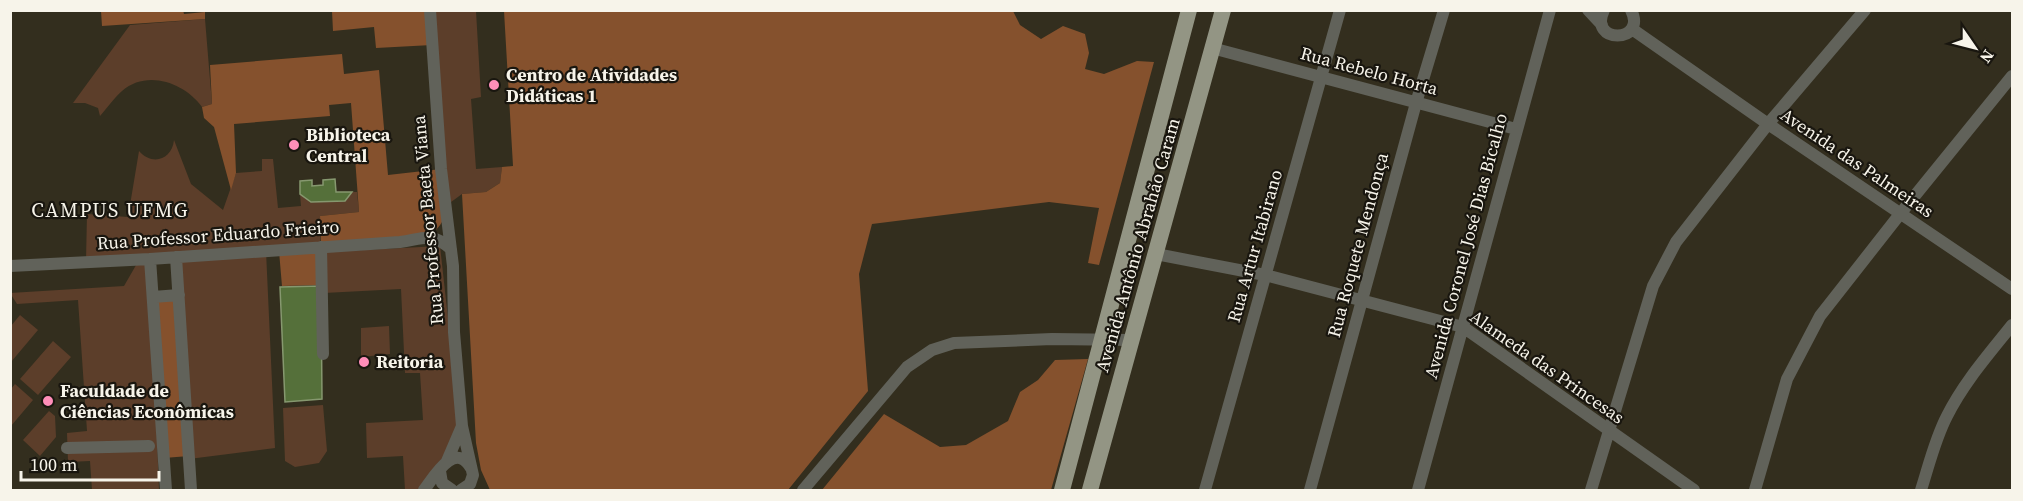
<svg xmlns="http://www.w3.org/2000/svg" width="2023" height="501" font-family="'Source Serif 4',serif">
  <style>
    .green { fill: #5c3e2a }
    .forest { fill: #85512d }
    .water { fill: #55703a; stroke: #86986f; stroke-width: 1.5 }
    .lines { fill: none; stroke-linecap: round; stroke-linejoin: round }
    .minor { stroke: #61625a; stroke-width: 12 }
    .major { stroke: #939584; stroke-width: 16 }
    .poi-dot { fill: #ff8eb9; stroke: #19160f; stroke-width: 2 }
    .labels { text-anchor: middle; stroke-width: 4.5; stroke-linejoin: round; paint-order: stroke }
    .street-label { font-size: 18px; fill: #f7f4ea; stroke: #19160f }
    .poi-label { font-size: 18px; font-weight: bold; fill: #f7f4ea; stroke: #19160f; text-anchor: start }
    .neighbourhood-label { font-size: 20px; letter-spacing: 1.5px; fill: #f7f4ea; stroke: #19160f }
  </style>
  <rect width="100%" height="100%" fill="#332e1e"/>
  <path class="green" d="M431 11H476L481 97 471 99 476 169 502 167 500 183 486 192 462 194 447 205Z
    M205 19 212 104 202 107C185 83 147 69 122 91 114 98 107 108 100 116L98 108 85 103H73L130 25Z
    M174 140 191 184 223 210 236 173 262 171V159H273L278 208 301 206 300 194 311 202 345 201 352 192H357L359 212 320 216V247L86 261 87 214 128 217 139 151C152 166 172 160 174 140Z
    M440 246 460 426 444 460 420 490H405L403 456 367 458 366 423 423 420 420 373H405L401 289 324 293 326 252Z
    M266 251 275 448 189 459 176 257Z
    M150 259 159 490H92L90 461 68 462 67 433 87 431 78 300 17 304 10 293 124 286 139 260Z
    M20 315 38 330 11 362V326Z
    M389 326 390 354 361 357V328Z
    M53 341 71 357 38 395 20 379Z
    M15 384 33 400 11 426V389Z
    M323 405 327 451 319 463 295 467 285 461 283 408Z
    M49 411 55 416 56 437 40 456 23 440Z"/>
  <path class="forest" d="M183 10 184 14 205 12V19L102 26 101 11Z
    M332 11H430L432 45 376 48 374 27 333 31Z
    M504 11H1013L1020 25 1041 39 1063 26 1085 34 1089 53 1085 69 1104 74 1137 61 1154 62 1099 265 1088 263 1099 208 1049 202 872 224 859 274 868 391 788 490H490L481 470 476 443 462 194 486 192 500 183 502 167 513 166Z
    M342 54 344 74 379 70 388 175 441 169C445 196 455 219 428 236L321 247 322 285 282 286 279 251 321 247 320 216 359 212 351 103 329 105 330 116 234 124 236 173 231 190 214 127 204 118 202 107 212 104 210 65Z
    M179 295 189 456 164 458 153 297Z
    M1088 359 1051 490H822L884 414 940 447 966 445 1008 421 1020 392 1038 380 1055 360Z"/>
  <path class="water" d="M335 179 336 192H352L345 201 311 202 300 194V181L312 180V186L323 185V180Z
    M321 286 322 399 285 402 280 287Z"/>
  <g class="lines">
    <path class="minor" d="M430 10 441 169 453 266 454 332 462 426 473 475 470 484 461 490
      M1588 10 1602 25
      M1604 10C1587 44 1648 44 1631 10
      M1632 29 1768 124 2012 289
      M1212 48 1516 129
      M321 247 323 354
      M1156 254 1265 275 1463 327 1694 490
      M176 257 191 490
      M150 259 166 490
      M10 266 150 259 400 242C423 239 431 231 451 249
      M153 297 179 295
      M67 448 149 446
      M447 461 462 426
      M440 471 442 483 452 490
      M424 490C434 477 455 440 471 468
      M803 490 907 367 932 350 954 343 1052 339 1132 340
      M1205 490 1340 10
      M1310 490 1416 103 1444 10
      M1418 490 1550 10
      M1591 490 1653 286 1676 242 1768 124 1865 10
      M1755 490 1787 379 1820 316 1900 214 2012 76
      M1921 490C1929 465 1935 439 1947 416 1964 382 1989 354 2012 325"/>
    <path class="major" d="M1062 490 1189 10
      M1090 490 1223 10"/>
  </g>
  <g class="poi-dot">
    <circle cx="494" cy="85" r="6"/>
    <circle cx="294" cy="145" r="6"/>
    <circle cx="364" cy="362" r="6"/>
    <circle cx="48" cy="401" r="6"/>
  </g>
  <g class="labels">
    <g class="street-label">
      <text transform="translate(1369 71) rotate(15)" y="6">Rua Rebelo Horta</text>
      <text transform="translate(1857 163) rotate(34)" y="6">Avenida das Palmeiras</text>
      <text transform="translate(428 220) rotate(-95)" y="6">Rua Professor Baeta Viana</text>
      <text transform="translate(218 235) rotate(-4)" y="6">Rua Professor Eduardo Frieiro</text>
      <text transform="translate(1138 245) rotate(-74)" y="6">Avenida Antônio Abrahão Caram</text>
      <text transform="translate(1358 245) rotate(-75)" y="6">Rua Roquete Mendonça</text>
      <text transform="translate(1255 246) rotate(-74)" y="6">Rua Artur Itabirano</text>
      <text transform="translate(1466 246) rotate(-75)" y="6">Avenida Coronel José Dias Bicalho</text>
      <text transform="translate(1547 367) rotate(35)" y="6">Alameda das Princesas</text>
    </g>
    <g class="poi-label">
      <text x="506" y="81">Centro de Atividades<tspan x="506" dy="21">Didáticas 1</tspan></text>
      <text x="306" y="141">Biblioteca<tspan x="306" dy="21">Central</tspan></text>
      <text x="376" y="368">Reitoria</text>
      <text x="60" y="397">Faculdade de<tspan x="60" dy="21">Ciências Econômicas</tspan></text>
    </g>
    <g class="neighbourhood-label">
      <text x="110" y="217">CAMPUS UFMG</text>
    </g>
  </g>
  <rect width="2023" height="501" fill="none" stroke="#f7f4ea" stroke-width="24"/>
  <g transform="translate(1975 48) rotate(125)" stroke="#19160f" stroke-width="4.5" paint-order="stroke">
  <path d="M0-4.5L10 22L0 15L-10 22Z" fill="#f7f4ea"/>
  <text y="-9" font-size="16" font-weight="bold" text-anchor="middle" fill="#f7f4ea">N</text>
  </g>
  <path d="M21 471v9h138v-9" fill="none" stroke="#f7f4ea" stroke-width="3"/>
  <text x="30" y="471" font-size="18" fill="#f7f4ea" stroke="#19160f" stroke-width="4.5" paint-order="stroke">100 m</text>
</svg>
